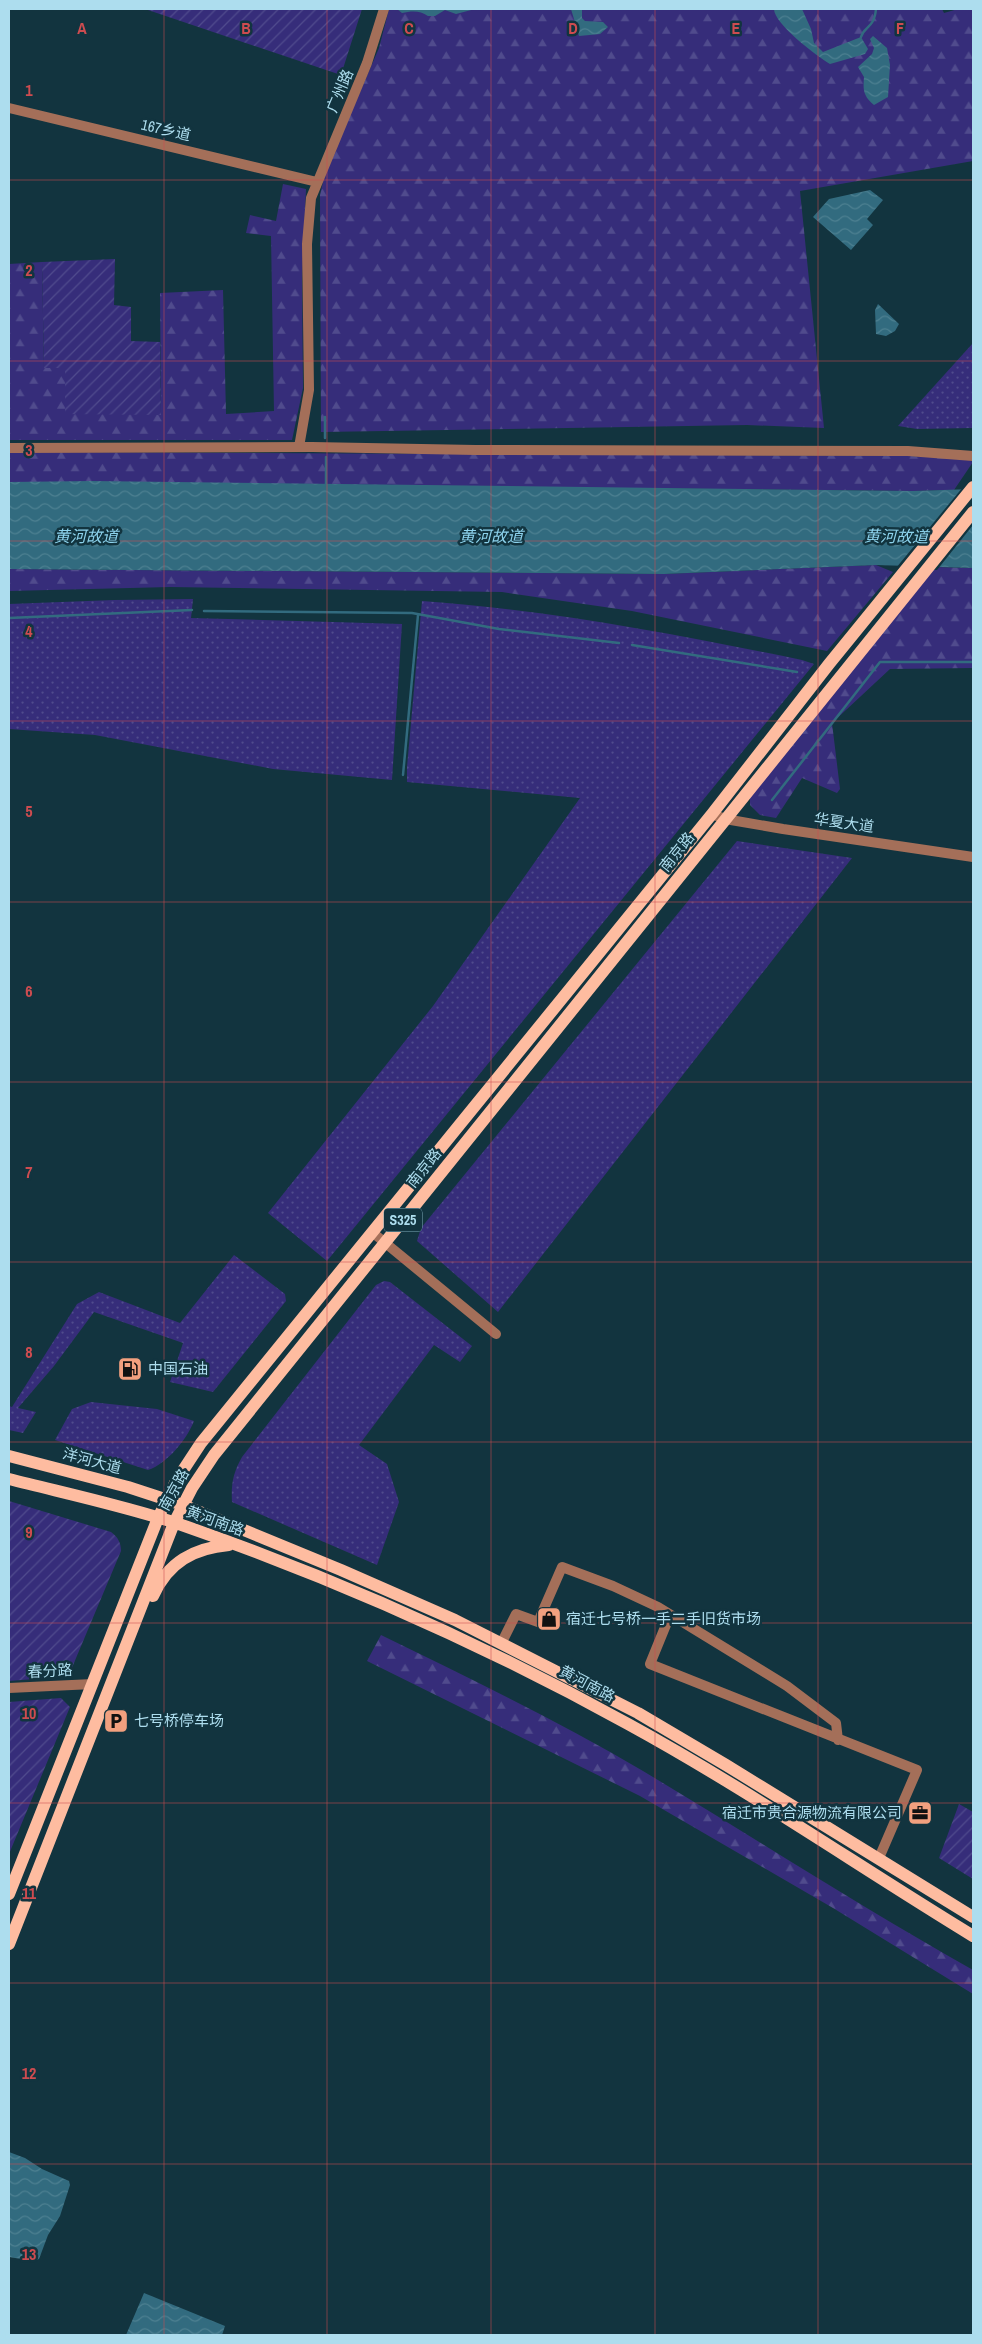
<svg xmlns="http://www.w3.org/2000/svg" width="982" height="2344" font-family="'Archivo Narrow','Noto Sans SC',sans-serif">
  <style>
    .grass { fill: url(#grass-dots) }
    .forest { fill: url(#forest-firs) }
    .garden { fill: url(#garden-furrows) }
    .water { fill: url(#water-waves) }
    .pier { fill: #12343f }
    .lines { fill: none; stroke-linecap: round; stroke-linejoin: round }
    .stream { stroke: #326b7f; stroke-width: 2.5 }
    .minor { stroke: #a46f59; stroke-width: 10 }
    .tertiary { stroke: #a46f59; stroke-width: 10 }
    .primary { stroke: #febca0; stroke-width: 12 }
    .grid { fill: none; stroke: #ce4c50; stroke-width: 1; stroke-opacity: 0.55 }
    .labels { text-anchor: middle; stroke-width: 5; stroke-linejoin: round; paint-order: stroke }
    .shield { fill: #12343f; stroke: #7eaaba; stroke-width: 1 }
    .shield-label { font-size: 14px; font-weight: bold; fill: #adddee }
    .street-label { font-size: 15px; fill: #adddee; stroke: #12343f }
    .poi-label { font-size: 15px; fill: #adddee; stroke: #12343f; text-anchor: start }
    .water-label { font-size: 16px; font-style: italic; fill: #8dd3ed; stroke: #12343f }
    .grid-label { font-size: 16px; text-anchor: middle; font-weight: bold; fill: #ce4c50; stroke: #12343f; stroke-width: 5; stroke-linejoin: round; paint-order: stroke }
  </style>
  <defs>
    <pattern id="grass-dots" width="8" height="8" patternUnits="userSpaceOnUse" patternTransform="scale(1.25)"><rect width="8" height="8" fill="#362d7a"/><path d="M2 2h.1M6 6h.1" fill="none" stroke="#504b8d" stroke-width="1.8" stroke-linecap="round"/></pattern>
    <pattern id="forest-firs" width="22" height="20" patternUnits="userSpaceOnUse" patternTransform="scale(1.25)"><rect width="22" height="20" fill="#362d7a"/><path d="M5 1l3.5 6h-7zM16 11l3.5 6h-7z" fill="#504b8d"/></pattern>
    <pattern id="garden-furrows" width="10" height="10" patternUnits="userSpaceOnUse" patternTransform="scale(1.25)"><rect width="10" height="10" fill="#362d7a"/><path d="M-1 1l2-2M0 10L10 0M9 11l2-2" fill="none" stroke="#504b8d"/></pattern>
    <pattern id="water-waves" width="16" height="10" patternUnits="userSpaceOnUse" patternTransform="scale(1.25)"><rect width="16" height="10" fill="#326b7f"/><path d="M0 5q4-4 8 0t8 0" fill="none" stroke="#4d8091"/></pattern>
  </defs>
  <rect width="100%" height="100%" fill="#12343f"/>
  <path class="grass" d="M973 343V428L917 429 898 426Z
    M193 599 191 618 402 624 392 780 273 769 95 735 9 729V604L114 600Z
    M422 601C550 610 676 634 802 660L814 664 327 1261 268 1213 433 1006 580 798 407 782V767Z
    M737 841 852 858 498 1312 417 1241 421 1228Z
    M234 1255 285 1294 286 1301 213 1392 170 1382 183 1343 94 1312 54 1366 18 1408 36 1412 23 1433 9 1430V1406L12 1407 77 1304 99 1292 180 1323Z
    M384 1281 390 1282 472 1346 460 1362 434 1345 359 1445 387 1464 399 1502 377 1565 232 1502C231 1484 233 1473 242 1457L376 1285Z
    M91 1402 157 1409 194 1421C187 1439 167 1464 148 1470L55 1440 72 1409Z"/>
  <path class="forest" d="M389 9H942L944 13 958 9H973V161L800 191 824 428 747 425 321 432 320 195 325 173 379 48Z
    M283 184 306 189 302 279 303 388 292 440H9V264L42 262 44 368H65L161 415 160 293 223 290 226 414 274 411 271 236 246 233 250 215 276 221Z
    M9 452 910 456 968 459 973 462 954 490 913 491 9 482Z
    M876 565 893 572 827 651 632 611 502 592 170 587 9 591V569L664 574Z
    M934 567 973 568V668L890 669 832 723 840 789 837 793 802 778 776 818 760 815 750 805V797Z
    M381 1635C469 1678 558 1721 643 1771 753 1837 861 1907 973 1970V1994L833 1908 640 1796 367 1661Z"/>
  <path class="garden" d="M145 9H362L341 75Z
    M115 259 114 305 131 307V341L160 342 161 415 65 414V368H44L42 262Z
    M9 1501 111 1532C118 1537 121 1543 121 1551L71 1670 59 1677 9 1681Z
    M61 1698 70 1707 9 1854V1702Z
    M959 1804 973 1812V1879L939 1858Z"/>
  <path class="water" d="M397 9H475L456 14 445 10 435 16H428C420 10 411 11 402 13Z
    M571 9H582V18L585 21 603 22 608 27 600 34 579 36Z
    M774 9H802L811 29 814 43 823 52 861 37 868 49 865 54 830 64C817 56 774 24 774 9Z
    M873 36 887 48 890 65 888 97 874 105C863 96 863 90 864 77L858 67 872 54 874 48 870 39Z
    M870 190 883 200 867 219 873 225 851 250 813 217 829 199Z
    M878 304 899 324 895 331 886 336 876 334 875 310Z
    M92 481 913 491 973 489V568L876 565 664 574 9 569V482Z
    M9 2152 25 2158 42 2169 69 2181 70 2185 60 2216 48 2235 39 2259 34 2261 9 2257Z
    M144 2293 225 2326 222 2335H126Z"/>
  <path class="pier" d="M973 486V525L937 570 896 568 963 487Z"/>
  <g class="lines">
    <path class="stream" d="M861 37C864 26 874 29 876 9
      M325 417V438
      M326 486V457
      M204 611 412 613 499 629 619 643
      M9 618 192 610
      M632 645 797 672
      M403 775 418 615
      M772 800 880 662H973"/>
    <path class="minor" d="M9 108 317 182
      M299 447 309 390 307 244 311 198 367 63 384 9
      M9 448 312 447 476 450 908 451 973 456
      M372 1232 496 1334
      M670 1615 650 1664 917 1770 879 1858
      M502 1642 516 1614 538 1622 562 1567 613 1586 658 1607 787 1686 836 1723 838 1740
      M9 1688 93 1684"/>
    <path class="tertiary" d="M712 814 725 819 783 829 973 857"/>
    <path class="primary" d="M9 1456 128 1487 183 1505 341 1570 455 1620 638 1713 726 1765 973 1917
      M9 1479C64 1493 121 1505 176 1523 332 1577 483 1644 628 1724 747 1789 858 1866 973 1936
      M153 1596C168 1562 194 1548 229 1545
      M9 1894 158 1518 176 1481 201 1443 712 814 829 664 973 487
      M9 1944 174 1523 192 1488 214 1455 973 512"/>
  </g>
  <path class="grid" d="M164 9V2335M327 9V2335M491 9V2335M655 9V2335M818 9V2335M9 180H973M9 361H973M9 541H973M9 721H973M9 902H973M9 1082H973M9 1262H973M9 1442H973M9 1623H973M9 1803H973M9 1983H973M9 2164H973"/>
  <defs>
    <symbol id="fuel-square" viewBox="-11 -11 22 22"><rect x="-9" y="-9" width="18" height="18" rx="4" fill="#f2a07f" stroke="#12343f"/><path d="M-5.5-6h7V0h2V4h1.3V-2.5L3-4.5l.8-.8L6-3V5H2.5V1h-1V6h-7ZM-4.2-4.7v3.2H.2V-4.7Z" fill="#111"/></symbol>
    <symbol id="shop-square" viewBox="-11 -11 22 22"><rect x="-9" y="-9" width="18" height="18" rx="4" fill="#f2a07f" stroke="#12343f"/><path d="M-5-2.5h2.3a2.7 3.5 0 0 1 5.4 0H5L5.5 6h-11ZM-1.5-2.5h3a1.5 2.3 0 0 0-3 0Z" fill="#111"/></symbol>
    <symbol id="parking-square" viewBox="-11 -11 22 22"><rect x="-9" y="-9" width="18" height="18" rx="4" fill="#f2a07f" stroke="#12343f"/><path d="M-3.5-5.5H1a3.5 3.5 0 0 1 0 7H-1V5.5H-3.5ZM-1-3.4V-.6H.8a1.4 1.4 0 0 0 0-2.8Z" fill="#111"/></symbol>
    <symbol id="office-square" viewBox="-11 -11 22 22"><rect x="-9" y="-9" width="18" height="18" rx="4" fill="#f2a07f" stroke="#12343f"/><path d="M-6-3h4V-5.5h4V-3h4V5H-6ZM-1-4.5V-3h2v-1.5ZM-6 0V1H6V0Z" fill="#111"/></symbol>
  </defs>
  <g fill-rule="evenodd">
    <use href="#fuel-square" x="116" y="1355" width="28" height="28"/>
    <use href="#shop-square" x="535" y="1605" width="28" height="28"/>
    <use href="#parking-square" x="102" y="1707" width="28" height="28"/>
    <use href="#office-square" x="906" y="1799" width="28" height="28"/>
  </g>
  <g class="labels">
    <rect class="shield" x="384" y="1208.5" width="38" height="23" rx="4"/>
    <g class="shield-label">
      <text x="403" y="1225">S325</text>
    </g>
    <g class="street-label">
      <text transform="translate(340 91) rotate(-67)" y="5">广州路</text>
      <text transform="translate(166 130) rotate(13)" y="5">167乡道</text>
      <text transform="translate(844 823) rotate(8)" y="5">华夏大道</text>
      <text transform="translate(677 852) rotate(-51)" y="5">南京路</text>
      <text transform="translate(424 1168) rotate(-51)" y="5">南京路</text>
      <text transform="translate(92 1461) rotate(15)" y="5">洋河大道</text>
      <text transform="translate(174 1490) rotate(-61)" y="5">南京路</text>
      <text transform="translate(215 1521) rotate(20)" y="5">黄河南路</text>
      <text transform="translate(50 1671) rotate(-3)" y="5">春分路</text>
      <text transform="translate(587 1684) rotate(28)" y="5">黄河南路</text>
    </g>
    <g class="poi-label">
      <text x="148" y="1374">中国石油</text>
      <text x="566" y="1624">宿迁七号桥一手二手旧货市场</text>
      <text x="134" y="1726">七号桥停车场</text>
      <text x="902" y="1818" text-anchor="end">宿迁市贵合源物流有限公司</text>
    </g>
    <g class="water-label">
      <text x="86" y="542">黄河故道</text>
      <text x="491" y="542">黄河故道</text>
      <text transform="translate(896 536) rotate(1)" y="6">黄河故道</text>
    </g>
  </g>
  <g class="grid-label">
    <text x="82" y="34">A</text>
    <text x="246" y="34">B</text>
    <text x="409" y="34">C</text>
    <text x="573" y="34">D</text>
    <text x="736" y="34">E</text>
    <text x="900" y="34">F</text>
    <text x="29" y="96">1</text>
    <text x="29" y="276">2</text>
    <text x="29" y="456">3</text>
    <text x="29" y="637">4</text>
    <text x="29" y="817">5</text>
    <text x="29" y="997">6</text>
    <text x="29" y="1178">7</text>
    <text x="29" y="1358">8</text>
    <text x="29" y="1538">9</text>
    <text x="29" y="1719">10</text>
    <text x="29" y="1899">11</text>
    <text x="29" y="2079">12</text>
    <text x="29" y="2260">13</text>
  </g>
  <rect width="982" height="2344" fill="none" stroke="#adddee" stroke-width="20"/>
</svg>
